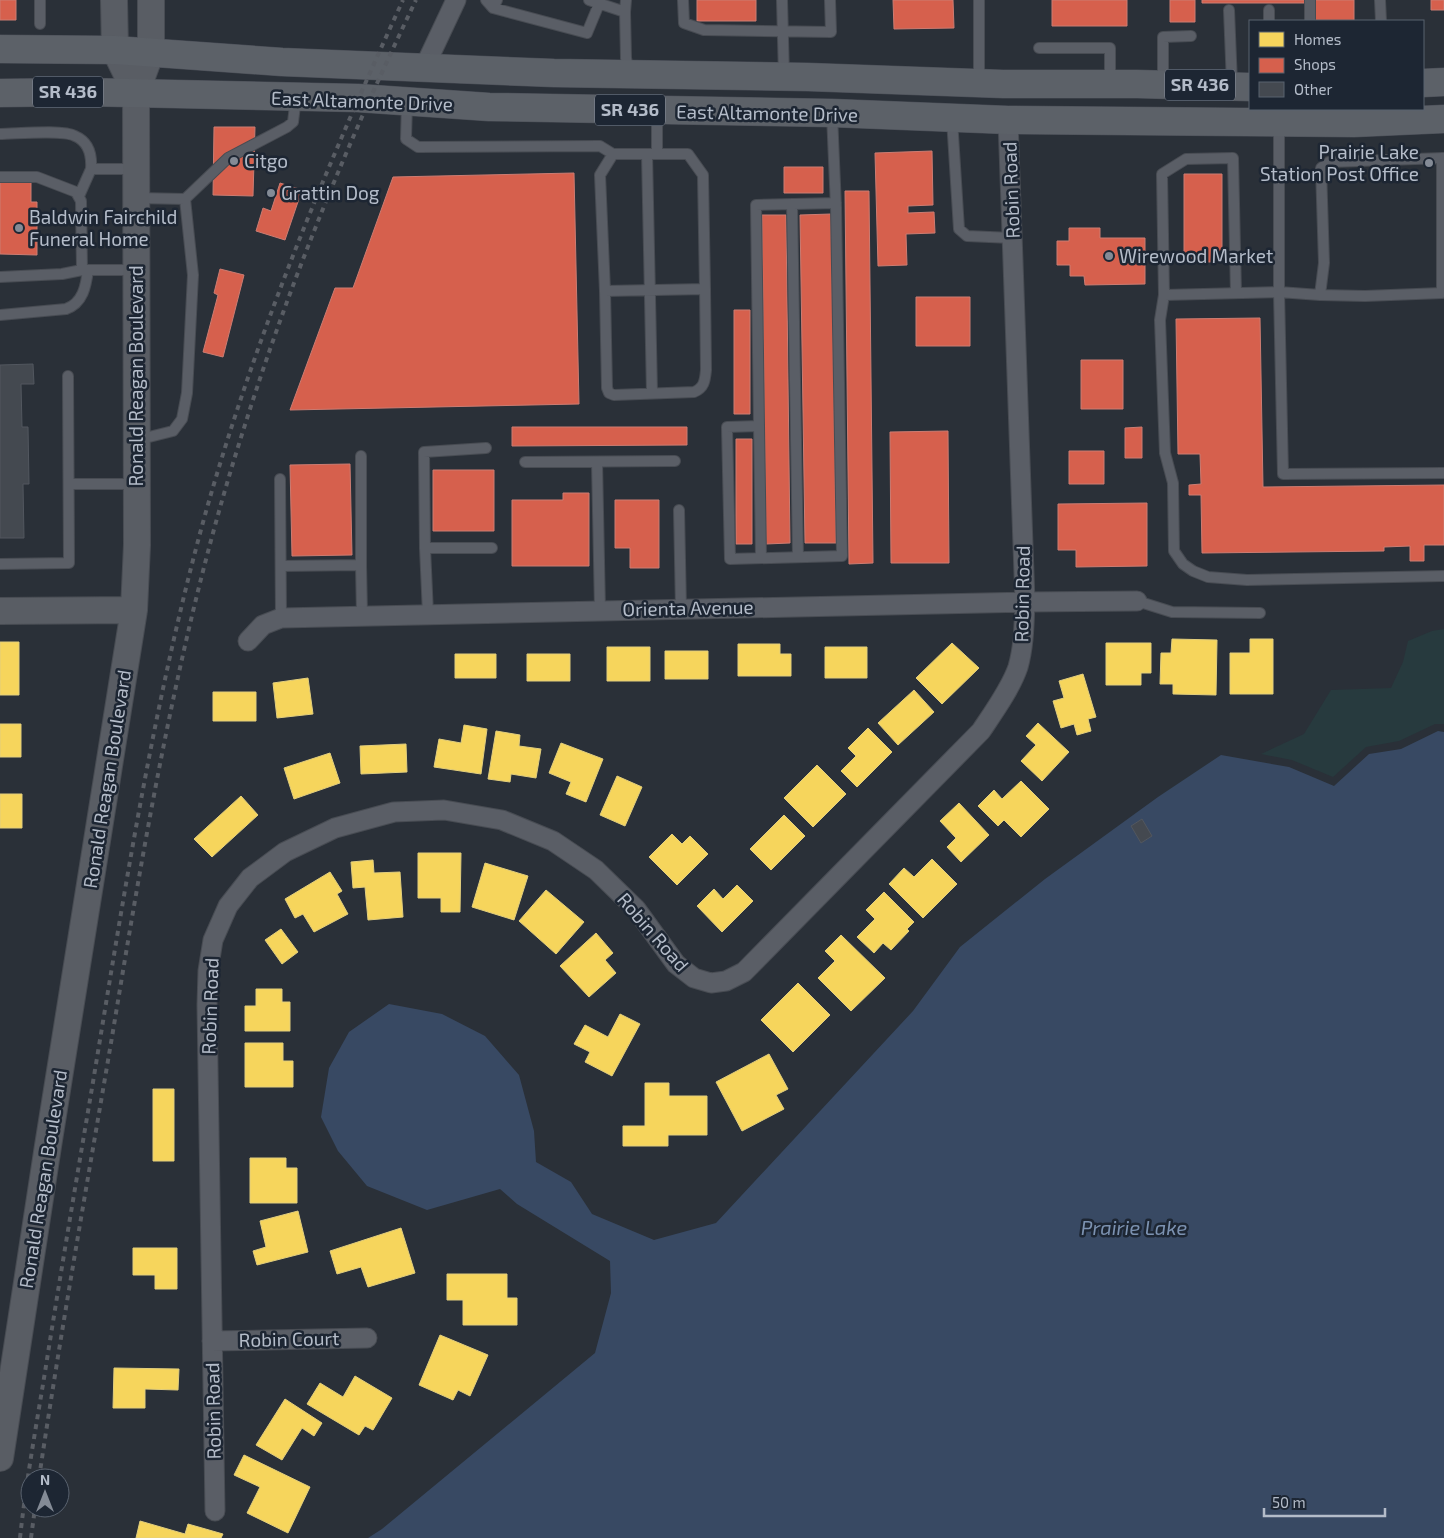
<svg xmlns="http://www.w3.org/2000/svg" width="1444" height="1538" font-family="'Exo 2',sans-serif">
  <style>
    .green { fill: #273a3e }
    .water { fill: #384963 }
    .homes { fill: #f6d55c; stroke: #e2ce7d }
    .shops { fill: #d6604d; stroke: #cc7c72 }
    .building { fill: #444950; stroke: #52575f }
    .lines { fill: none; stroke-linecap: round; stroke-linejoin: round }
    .lane-casing { stroke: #484c53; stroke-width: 12 }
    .street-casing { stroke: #484c53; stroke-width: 21 }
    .secondary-casing { stroke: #484c53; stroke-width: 28 }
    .primary-casing { stroke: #484c55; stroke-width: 29 }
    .lane { stroke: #5a5e66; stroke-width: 10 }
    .street { stroke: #5a5e66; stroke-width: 19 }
    .secondary { stroke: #595d64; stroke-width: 26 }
    .primary { stroke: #5c6168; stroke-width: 28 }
    .rail { stroke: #595d64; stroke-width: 4; stroke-dasharray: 5 5; stroke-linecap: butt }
    .poi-dot { fill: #848b96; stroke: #1d2633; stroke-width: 2 }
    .labels { text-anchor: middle; stroke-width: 5; stroke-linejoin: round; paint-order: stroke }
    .shield { fill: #1d2633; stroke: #878f9c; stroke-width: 1 }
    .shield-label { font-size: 18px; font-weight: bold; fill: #b4bcc9 }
    .street-label { font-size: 19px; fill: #b4bcc9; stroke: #1d2633 }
    .poi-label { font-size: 19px; fill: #b4bcc9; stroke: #1d2633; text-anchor: start }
    .water-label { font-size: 20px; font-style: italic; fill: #7c92b1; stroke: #1d2633 }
  </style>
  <rect width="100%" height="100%" fill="#2a3038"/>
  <path class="green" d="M1444 629V724H1435L1399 741 1366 747 1333 777 1292 760 1261 754 1304 734 1331 690 1391 688 1403 662 1408 641 1432 631Z"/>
  <path class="water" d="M1438 731 1444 732V1538H368L382 1529 595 1353 611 1293 610 1261 517 1204 500 1189 427 1210 367 1186 338 1151 321 1117 329 1068 349 1032 389 1004 442 1014 485 1036 519 1075 534 1131 536 1162 571 1182 592 1214 654 1240 716 1223 913 1011 960 947 1045 879 1158 797 1221 755 1289 767 1334 786 1369 754 1401 749Z"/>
  <path class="homes" d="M1172 639 1217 640 1216 695 1173 694V684H1160L1161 653H1171Z
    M1250 639H1273V694H1230V653H1250Z
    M0 642H19V695H0Z
    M952 643 979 668 942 704 916 678Z
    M1106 643H1151V673H1141V685H1106Z
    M738 644H780V654H791V676H738Z
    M607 647H650V681H607Z
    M825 647H867V678H825Z
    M665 651H708V679H665Z
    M455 654H496V678H455Z
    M527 654H570V681H527Z
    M1083 674 1096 717 1088 719 1091 731 1077 735 1074 724 1061 728 1053 701 1064 698 1059 681Z
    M308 678 313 714 277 718 273 683Z
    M914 690 934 712 898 745 878 723Z
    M213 692H256V721H213Z
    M1038 723 1069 752 1042 781 1021 761 1036 745 1026 736Z
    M0 724H21V757H0Z
    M464 725 487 729 481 774 434 767 439 739 461 743Z
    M868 728 892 752 857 787 841 771 856 756 848 748Z
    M496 731 520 735 519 746 541 749 536 778 511 774 510 782 488 779Z
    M561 743 603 759 586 802 566 794 571 782 549 773Z
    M406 744 407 772 361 774 360 746Z
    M330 753 340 783 294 799 284 768Z
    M817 765 846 794 813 827 784 798Z
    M617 776 642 787 625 826 600 815Z
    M1021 781 1049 809 1021 837 1004 820 998 826 978 806 994 790 1002 799Z
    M0 794H22V828H0Z
    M241 796 258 815 212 857 194 839Z
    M959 803 989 835 961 862 947 847 956 838 940 821Z
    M784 815 805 836 771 870 750 849Z
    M672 834 682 844 690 836 708 854 677 885 649 857Z
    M418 853H461L460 912H441V898H418Z
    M932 859 957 884 923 918 889 884 904 868 914 877Z
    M373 860 374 873 400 872 403 917 368 920 365 887 353 888 351 862Z
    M485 863 528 876 514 920 472 907Z
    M330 872 342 891 337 894 348 914 314 932 303 914 295 918 285 899Z
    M737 885 753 901 722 932 697 906 714 889 723 899Z
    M546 890 584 922 556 954 519 921Z
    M884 892 914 922 907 929 909 931 891 950 883 943 874 953 857 937 875 919 866 910Z
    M281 929 298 952 282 964 265 940Z
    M596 933 613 953 605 960 616 973 589 997 560 966Z
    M841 935 885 978 851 1011 818 978 835 961 825 951Z
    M798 983 830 1015 793 1052 761 1020Z
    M256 989H282V1002H290V1031H245V1006H256Z
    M620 1014 640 1024 612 1076 585 1062 590 1052 574 1044 585 1025 608 1037Z
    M245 1043H283V1061H293V1087H245Z
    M769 1054 788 1089 776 1095 784 1109 742 1131 716 1082Z
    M645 1083H669V1096H707V1135H668V1146H623V1126H645Z
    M153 1089H174V1161H153Z
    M250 1158H286V1168H297V1203H250Z
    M298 1211 308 1252 257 1265 253 1251 266 1247 260 1221Z
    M401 1228 415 1273 368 1287 361 1267 337 1274 330 1251Z
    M133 1248H177V1289H155V1275H133Z
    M447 1274H507V1298H517V1325H463V1300H447Z
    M440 1335 488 1355 470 1396 458 1390 453 1400 419 1385Z
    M114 1368 179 1369 178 1390 145 1389V1408H113Z
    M355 1376 392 1398 373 1430 365 1426 359 1435 307 1404 320 1383 343 1397Z
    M285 1399 322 1423 314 1436 302 1428 282 1460 256 1445Z
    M244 1455 310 1487 288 1533 247 1513 260 1487 234 1475Z
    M140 1521 185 1534 188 1524 223 1534 221 1538H136Z"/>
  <path class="shops" d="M0 0H16V20H0Z
    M697 0H756V21H697Z
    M893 0H953L954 28 894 29Z
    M1052 0H1127V26H1052Z
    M1170 0H1195V22H1170Z
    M1202 0H1305V3H1202Z
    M1315 0H1354V21H1315Z
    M1431 0H1444V10H1431Z
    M214 127H255L253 196 213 195Z
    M932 151 933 205 908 206V213L934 212 935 233 906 234 907 265 878 266 875 153Z
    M784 167H823V193H784Z
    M574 173 579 404 290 410 335 288H353L393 177Z
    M1184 174H1222V262H1184Z
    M0 182H31V202H37V255L0 254Z
    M280 183 302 190 285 240 256 231 263 208 271 211Z
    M845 191H869L873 563 849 564Z
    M831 214 836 543H805L800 215Z
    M762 215H786L790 543 766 544Z
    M1069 228H1100V238H1145V284L1085 285 1084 276H1070V265H1057V241H1069Z
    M220 269 244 275 223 357 203 352 218 295 214 293Z
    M916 297H970V346H916Z
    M734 310H750V414H734Z
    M1260 318 1263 487 1444 485V545H1424V561H1410V546L1384 547V551L1202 553 1201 495H1189V485L1201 484 1200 454H1178L1176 319Z
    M1081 360H1123V409H1081Z
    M512 427H687V445L512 446Z
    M1142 427V458H1125V428Z
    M948 431 949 563H891L890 432Z
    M736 439H752V544H736Z
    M1069 451H1104V484H1069Z
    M350 464 352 555 292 556 290 465Z
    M433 470H494V531H433Z
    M563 493H589V566H512V500H563Z
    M615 500H659V568H630V548H615Z
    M1147 503V566L1076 567V550H1058V504Z"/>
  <path class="building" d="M33 364 34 384H21L22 427H28L29 484H23L24 538H0V365Z
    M1142 819 1152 836 1141 843 1131 826Z"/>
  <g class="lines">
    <defs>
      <path id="lane" d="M40 0V24
        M486 0 493 8
        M497 0 493 8 587 33 599 4
        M589 0 625 12 626 58 629 73
        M683 0 684 23 704 30 831 32 830 0
        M782 0 784 76
        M979 0V83
        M1310 0V21
        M1380 0 1381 21
        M1229 10 1232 84
        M1269 10V21
        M625 12 626 0
        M1039 48H1110V84
        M1163 83V37L1191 36
        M407 102 406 139 418 147 600 146 613 154H657V126L661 111
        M832 114 836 208 842 556 730 559 727 427 759 426 756 205 836 203
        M952 119 959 229 967 236 1012 238
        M1279 125V292L1320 295 1324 263 1321 168 1329 162 1444 158
        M0 134C16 134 63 129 75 136 89 142 92 155 91 169
        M613 154 600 175 605 291 705 289 703 175 688 154H657
        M647 154 652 393
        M0 177H37L76 192 81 201 82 270
        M79 196 91 169H135
        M137 198 185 199 193 275 187 393 182 419 173 431 137 440
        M185 199 228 158 287 127 293 122 296 97
        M792 204 798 557
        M0 277 62 274 82 270H136
        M605 291 607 388 609 393 614 395 694 392C704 388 705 381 706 370L705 289
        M1236 293 1233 158 1186 159 1162 174 1164 295 1279 292 1283 474 1444 473
        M1164 295 1160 320 1165 453 1173 483 1174 551 1183 564 1193 571 1208 577 1247 580 1444 576
        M1320 295 1365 296 1442 293V158
        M0 315 66 309C83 303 86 286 88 270
        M759 426 761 558
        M525 462 675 461
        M597 462 600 610
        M280 479 281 618
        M69 484H135
        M679 510 681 609
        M425 548H492
        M0 564 69 563 68 376
        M361 565 362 615
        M281 566 361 565V456
        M1137 601 1172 612 1260 613
        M428 614 425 548 424 452 486 448"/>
      <path id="street" d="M424 68 456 0
        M248 641 263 625 281 618 1025 602 1137 601
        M212 1341 367 1338
        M215 1511 207 1005 208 971 213 940 228 906 250 878 285 852 335 828 394 812 444 810 502 820 553 841 596 870 636 909 676 964 694 978 711 983 726 981 744 972 981 731C993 713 1011 688 1018 667 1024 646 1024 624 1025 602L1008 120"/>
      <path id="secondary" d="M114 0 115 50 136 93
        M0 611 134 610
        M0 1458 48 1146 134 610 137 545 136 93 151 52V0"/>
      <path id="primary" d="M0 49 115 50 282 62 554 73 808 77 1003 84H1137L1250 87
        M1423 83 1444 82
        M0 93 83 92 358 98 489 107 832 113 1008 120 1354 123 1444 119"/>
    </defs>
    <use href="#lane" class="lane-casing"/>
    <use href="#street" class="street-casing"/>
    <use href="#secondary" class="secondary-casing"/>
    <use href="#primary" class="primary-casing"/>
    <use href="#lane" class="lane"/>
    <use href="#street" class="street"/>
    <use href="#secondary" class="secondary"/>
    <use href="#primary" class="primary"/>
    <path class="rail" d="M39 1478C61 1331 87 1184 112 1037 146 832 180 627 244 428 290 281 349 139 416 0
      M20 1538C26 1482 36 1427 45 1372 60 1277 76 1182 92 1088 124 896 153 703 205 515 255 337 326 167 403 0
      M31 1538 35 1508"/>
  </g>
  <g class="poi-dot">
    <circle cx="234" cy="161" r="5"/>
    <circle cx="1429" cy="163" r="5"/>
    <circle cx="271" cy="193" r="5"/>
    <circle cx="19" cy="228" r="5"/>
    <circle cx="1109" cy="256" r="5"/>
  </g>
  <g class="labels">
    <g class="shield">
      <rect x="1165" y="69.5" width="70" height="31" rx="4"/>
      <rect x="33" y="76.5" width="70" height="31" rx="4"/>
      <rect x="595" y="94.5" width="70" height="31" rx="4"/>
    </g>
    <g class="shield-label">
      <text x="1200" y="91">SR 436</text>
      <text x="68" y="98">SR 436</text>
      <text x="630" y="116">SR 436</text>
    </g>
    <g class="street-label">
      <text transform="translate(362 101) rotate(2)" y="7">East Altamonte Drive</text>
      <text transform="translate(767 113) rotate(1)" y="7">East Altamonte Drive</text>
      <text transform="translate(1011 190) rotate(-92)" y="7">Robin Road</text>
      <text transform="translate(136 376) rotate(-90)" y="7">Ronald Reagan Boulevard</text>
      <text transform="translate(1022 594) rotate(-89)" y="7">Robin Road</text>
      <text transform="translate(688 608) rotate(-1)" y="7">Orienta Avenue</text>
      <text transform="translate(107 779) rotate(-81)" y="7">Ronald Reagan Boulevard</text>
      <text transform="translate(653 932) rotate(49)" y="7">Robin Road</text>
      <text transform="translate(210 1006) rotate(-88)" y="7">Robin Road</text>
      <text transform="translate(43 1179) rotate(-81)" y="7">Ronald Reagan Boulevard</text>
      <text transform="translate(289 1339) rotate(-1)" y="7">Robin Court</text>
      <text transform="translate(213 1411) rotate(-91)" y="7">Robin Road</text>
    </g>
    <g class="poi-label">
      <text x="1419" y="159" text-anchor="end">Prairie Lake<tspan x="1419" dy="22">Station Post Office</tspan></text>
      <text x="244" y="168">Citgo</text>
      <text x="281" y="200">Grattin Dog</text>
      <text x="29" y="224">Baldwin Fairchild<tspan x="29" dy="22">Funeral Home</tspan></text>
      <text x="1119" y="263">Wirewood Market</text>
    </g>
    <g class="water-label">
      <text x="1134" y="1235">Prairie Lake</text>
    </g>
  </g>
  <rect x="1249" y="20" width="175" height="90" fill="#1d2633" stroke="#59626f"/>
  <rect x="1259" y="32" width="25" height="15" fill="#f6d55c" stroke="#59626f"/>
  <text x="1294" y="45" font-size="15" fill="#b4bcc9">Homes</text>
  <rect x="1259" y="58" width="25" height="15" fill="#d6604d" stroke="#59626f"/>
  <text x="1294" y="70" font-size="15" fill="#b4bcc9">Shops</text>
  <rect x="1259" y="82" width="25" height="15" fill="#444950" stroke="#59626f"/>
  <text x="1294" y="95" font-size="15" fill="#b4bcc9">Other</text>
  <g transform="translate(45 1493)"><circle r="24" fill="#1d2633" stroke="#59626f"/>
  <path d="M0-4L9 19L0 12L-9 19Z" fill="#848b96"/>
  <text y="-8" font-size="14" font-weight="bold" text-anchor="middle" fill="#b4bcc9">N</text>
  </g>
  <path d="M1264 1508v8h121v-8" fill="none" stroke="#b4bcc9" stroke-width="2.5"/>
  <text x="1272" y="1508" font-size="15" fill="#b4bcc9" stroke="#1d2633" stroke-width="4" paint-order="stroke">50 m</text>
</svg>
